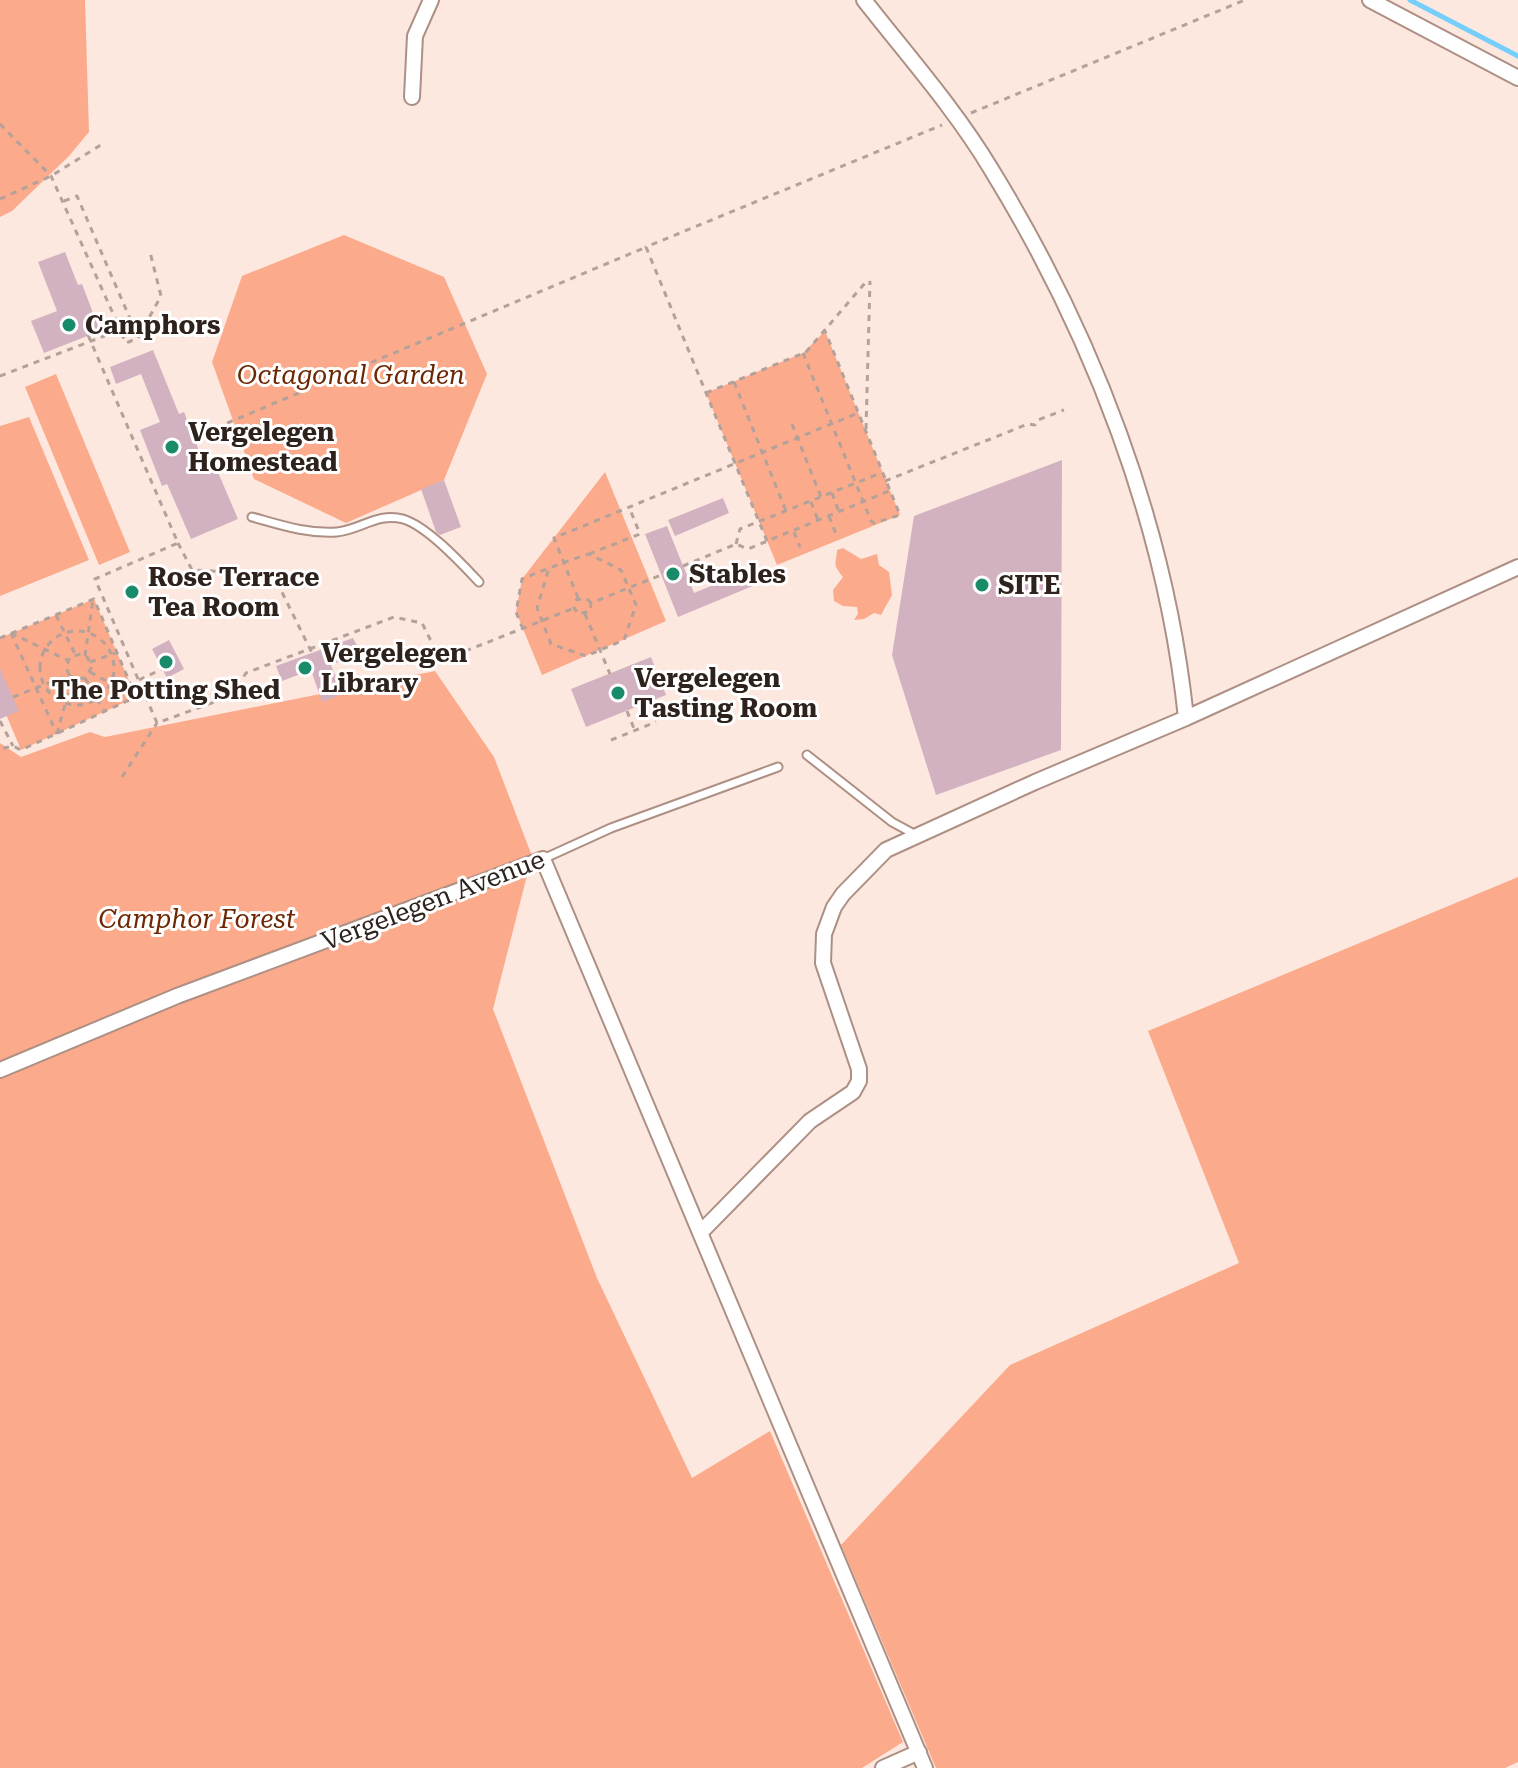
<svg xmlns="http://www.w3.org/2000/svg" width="1518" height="1768" font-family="'Roboto Serif',serif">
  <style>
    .green { fill: #fbab8b }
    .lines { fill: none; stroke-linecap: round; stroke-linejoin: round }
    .stream { stroke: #75cffa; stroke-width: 5 }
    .building { fill: #d2b2c1 }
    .service-casing { stroke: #ae8f83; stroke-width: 11 }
    .minor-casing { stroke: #ae8f83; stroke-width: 18 }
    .path { stroke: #b3a19a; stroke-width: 3; stroke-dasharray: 6 6; stroke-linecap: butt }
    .service { stroke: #fff; stroke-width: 7 }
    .minor { stroke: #fff; stroke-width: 14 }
    .poi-dot { fill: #198b6b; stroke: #fff; stroke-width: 3 }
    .labels { text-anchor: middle; stroke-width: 6; stroke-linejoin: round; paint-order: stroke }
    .poi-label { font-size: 26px; font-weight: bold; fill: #2e221d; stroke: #fff; text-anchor: start }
    .park-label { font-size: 26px; font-style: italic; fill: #6d2703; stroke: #fff }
    .street-label { font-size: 26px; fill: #2e221d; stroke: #fff }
  </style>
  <rect width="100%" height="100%" fill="#fde8e0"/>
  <path class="green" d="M0 0H85L89 132 69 156 12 211 0 217Z
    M344 235 444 277 487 374 444 480 346 523 254 479 212 362 242 276Z
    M825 331 900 515 777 565 706 393 803 353Z
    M56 374 130 552 99 565 25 387Z
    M29 417 89 560 0 596V426Z
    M605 472 666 621 542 675 516 612 522 579Z
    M843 548 861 559 877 554 879 565 889 572 892 595 881 615 874 613 864 619 854 620 858 614 857 607 843 606 834 601 833 590 843 577C832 563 836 566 837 550Z
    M94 599 136 697 21 750 0 700V638Z
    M435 671 494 757 532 856 493 1009 597 1278 692 1478 770 1431 903 1742 862 1768H0V743L21 757 90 732 105 737Z
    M1518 877V1762L1505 1768H936L841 1545 1010 1365 1239 1263 1148 1031Z"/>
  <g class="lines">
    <path class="stream" d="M1410 0 1518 56"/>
  </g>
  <path class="building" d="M65 252 78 285 82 284 100 331 44 353 31 321 57 311 38 262Z
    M153 350 179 414 184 412 208 474 217 470 238 519 191 539 167 484 162 486 140 430 160 422 141 374 116 384 110 367Z
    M1062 460 1061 750 936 795 892 655 914 516Z
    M444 480 461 527 440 535 436 532 421 489Z
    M723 498 729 513 675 536 668 520Z
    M667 526 694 593 754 568 760 583 678 617 645 534Z
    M353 638 361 653 331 665 343 694 322 702 311 670 282 681 276 666Z
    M169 640 184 669 167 678 152 649Z
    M651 657 666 695 586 727 571 689Z
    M0 669 19 711 0 719Z"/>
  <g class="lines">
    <defs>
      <path id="service" d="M252 517C281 525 307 534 337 532 360 530 378 512 403 519 427 526 462 564 479 582
        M807 755 892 822 916 835
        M543 859 611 828 778 767"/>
      <path id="minor" d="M1370 0 1518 78
        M412 97 415 36 431 0
        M1186 718 1518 567
        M0 1070 177 996 543 859 925 1768
        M701 1232 810 1121 853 1092 859 1081V1069L823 963 824 934 834 907 843 894 886 850 1035 782 1186 718C1166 525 1093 335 991 169 955 109 907 55 864 0
        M883 1768 919 1752"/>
    </defs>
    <use href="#service" class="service-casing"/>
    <use href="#minor" class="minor-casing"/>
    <path class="path" d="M971 113 1245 0
      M0 124 51 176 120 329
      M0 199 51 176 104 143
      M64 201 77 196 138 337
      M88 335 178 543 95 579 157 723 231 696 246 673 394 617 422 623 434 647 453 656 574 608
      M803 353 871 521 874 523 900 515 825 331
      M0 376 120 330 126 343 138 338 161 296 150 252
      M734 382 786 511
      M706 393 806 352 865 283 870 281
      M792 424 821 497
      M866 429 870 281
      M194 437 644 248
      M885 481 1028 424 1035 425 1038 420 1064 410
      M832 493 839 512
      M811 502 818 520
      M829 516 836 534
      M794 532 800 547
      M767 541 646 247 942 125
      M178 543 192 570 273 574 312 653
      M736 544 740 529 881 473
      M589 554 640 534 629 507
      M683 566 736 544 748 549 889 491
      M578 598 554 538 858 413
      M591 603 586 598 576 600 574 608 579 614 590 611 591 603 661 575
      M585 614 610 674
      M56 615 75 654
      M523 629 516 612 522 579C544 570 566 561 589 554L621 570 636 605 624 640 586 656 551 644 537 608 549 568
      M40 668a37 37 0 1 1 74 0a37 37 0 1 1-74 0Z
      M11 633 57 734
      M11 633 67 660
      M0 638 94 599 136 697 21 750 13 746 0 749
      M85 656 93 600
      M90 662 124 650
      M90 672 136 697
      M85 678 105 712
      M139 680 162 669
      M13 697 69 675 76 679 85 678 91 668 88 658 81 654 70 657 66 667 69 675
      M627 711 635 731
      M0 721 13 746
      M57 734 72 678
      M611 740 656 722
      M122 777 157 723"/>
    <use href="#service" class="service"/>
    <use href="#minor" class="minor"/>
  </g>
  <g class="poi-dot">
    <circle cx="69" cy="325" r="8"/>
    <circle cx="172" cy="447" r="8"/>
    <circle cx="673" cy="574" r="8"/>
    <circle cx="982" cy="585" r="8"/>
    <circle cx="132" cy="592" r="8"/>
    <circle cx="166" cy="662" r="8"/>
    <circle cx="305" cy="668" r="8"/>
    <circle cx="618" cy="693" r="8"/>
  </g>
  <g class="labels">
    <g class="poi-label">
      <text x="85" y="334">Camphors</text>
      <text x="188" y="441">Vergelegen<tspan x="188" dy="30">Homestead</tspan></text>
      <text x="689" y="583">Stables</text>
      <text x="148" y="586">Rose Terrace<tspan x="148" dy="30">Tea Room</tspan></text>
      <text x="998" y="594">SITE</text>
      <text x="321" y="662">Vergelegen<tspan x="321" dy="30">Library</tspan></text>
      <text x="634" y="687">Vergelegen<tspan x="634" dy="30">Tasting Room</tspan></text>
      <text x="166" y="699" text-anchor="middle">The Potting Shed</text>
    </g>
    <g class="park-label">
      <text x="351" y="384">Octagonal Garden</text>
      <text x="197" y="928">Camphor Forest</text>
    </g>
    <g class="street-label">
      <text transform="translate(433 900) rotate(-21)" y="9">Vergelegen Avenue</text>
    </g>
  </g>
</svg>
